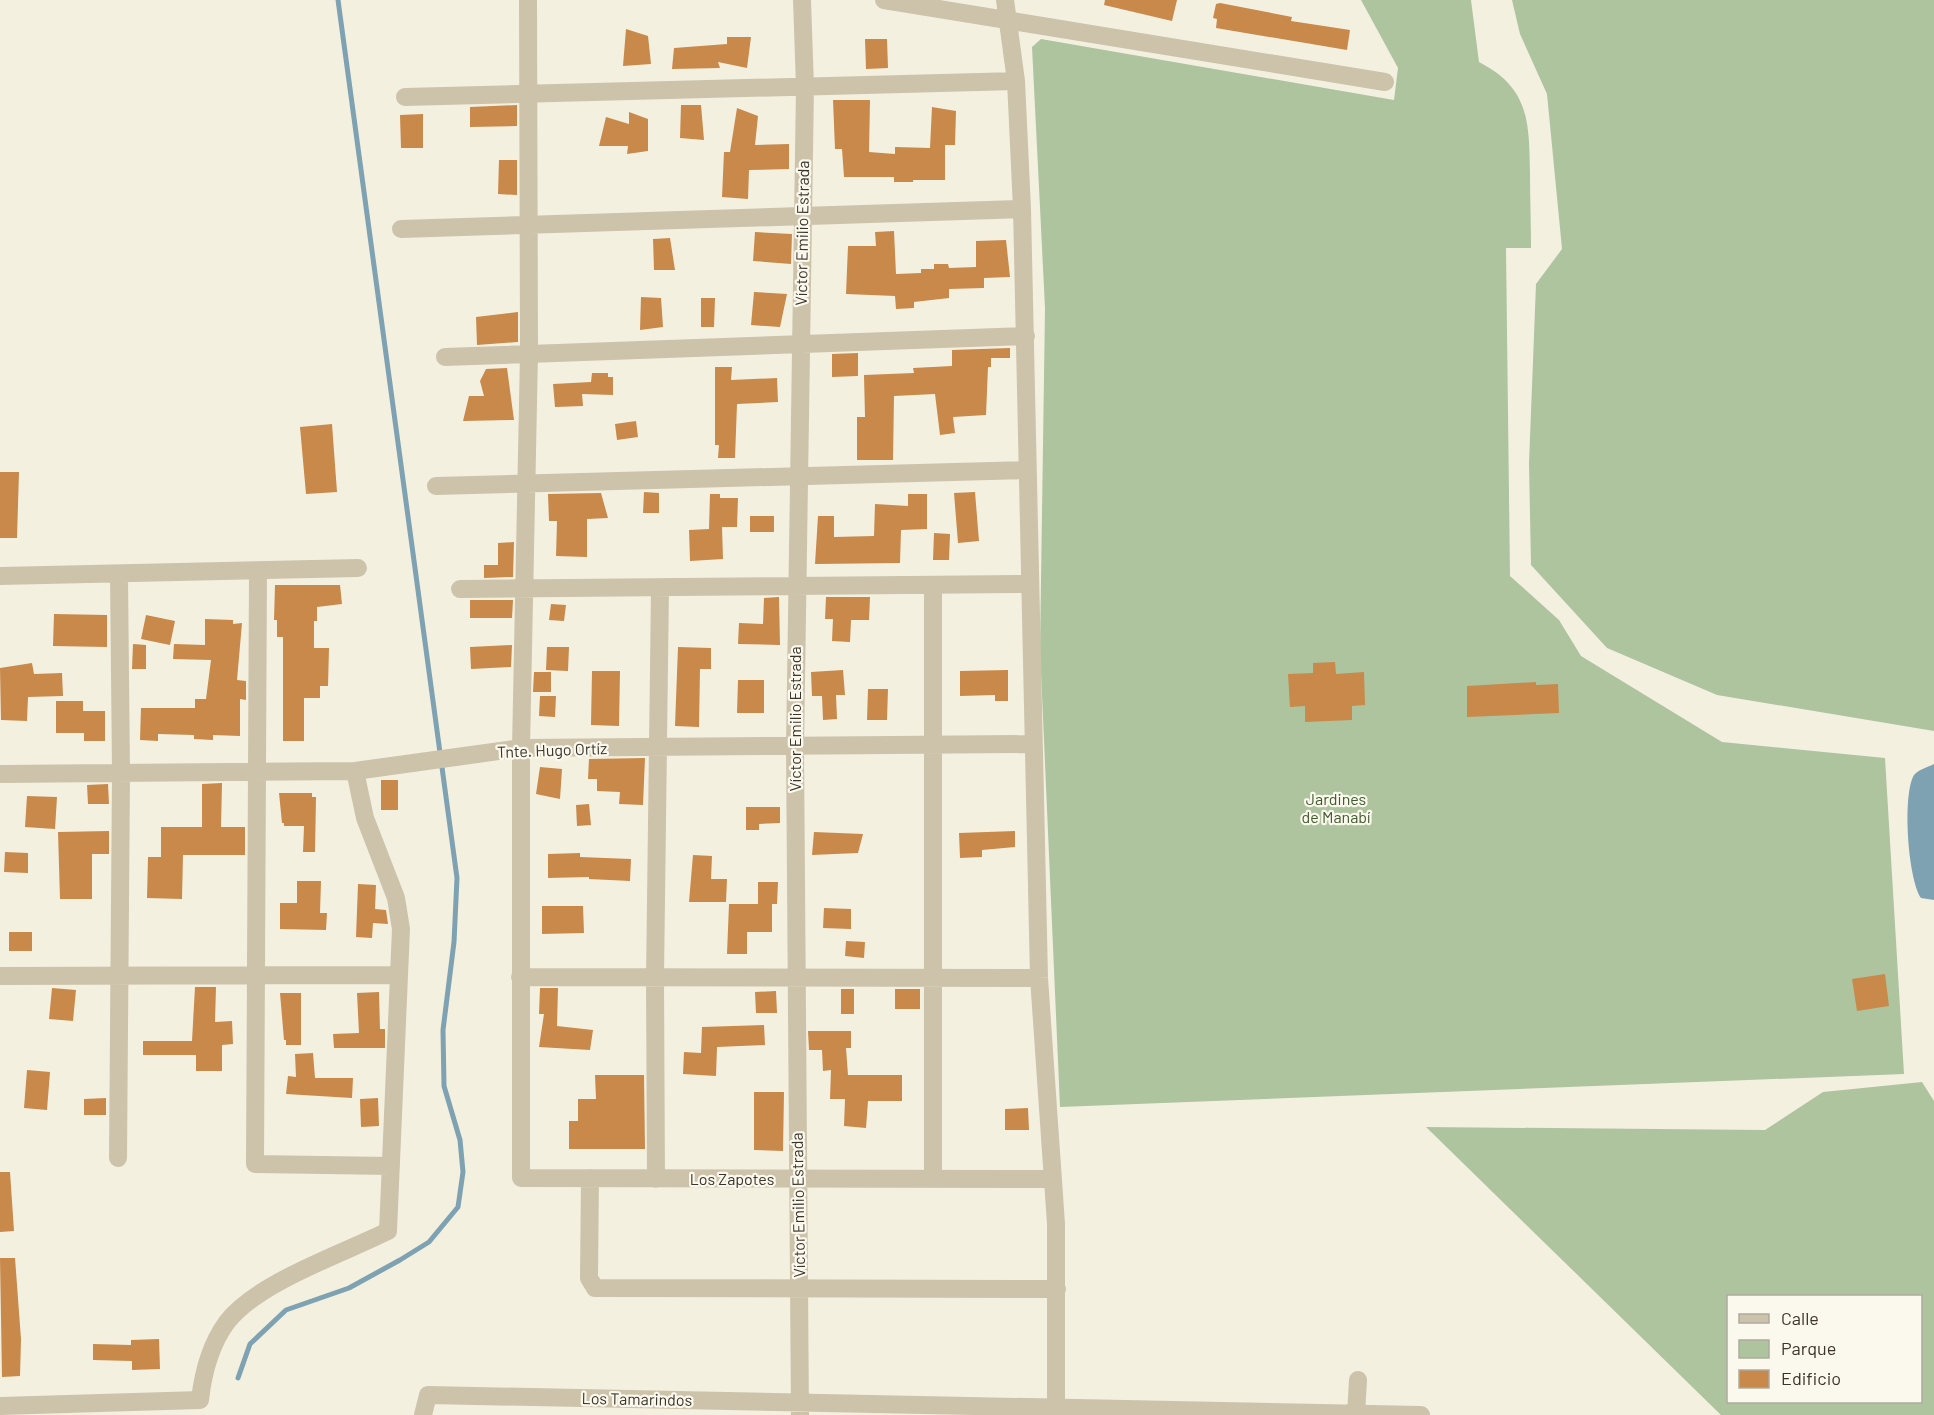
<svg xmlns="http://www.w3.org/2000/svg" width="1934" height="1415" font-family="Barlow,sans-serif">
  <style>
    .green { fill: #aec49f; fill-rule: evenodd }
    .water { fill: #7ea2b2 }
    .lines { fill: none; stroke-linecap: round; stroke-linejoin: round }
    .stream { stroke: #7ea2b2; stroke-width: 5 }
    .building { fill: #c8894a }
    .minor { stroke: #cdc3ab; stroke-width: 18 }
    .labels { text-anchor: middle; stroke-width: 4.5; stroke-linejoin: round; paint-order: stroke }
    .street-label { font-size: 16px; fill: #3b342b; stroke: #fbf8ed }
    .park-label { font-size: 16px; fill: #3e5a2e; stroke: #fbf8ed }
  </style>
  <rect width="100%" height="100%" fill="#f4f0e0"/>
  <path class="green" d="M1361 0H1471L1479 62C1530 88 1529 123 1530 173 1530 198 1531 223 1531 248H1506L1510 576 1559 620 1581 656 1722 742 1885 758 1904 1074 1060 1107 1040 649 1045 308 1032 47 1041 39 1394 100 1398 68Z
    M1512 0H1934V731L1717 695 1607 648 1531 565 1529 463 1536 284 1562 249 1547 94 1520 34Z
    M1922 1082 1934 1101V1415H1721L1426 1127 1765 1130 1823 1092ZM1728 1296H1920V1402H1728Z"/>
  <path class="water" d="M1934 764V900L1921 898C1908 879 1902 795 1914 775 1918 770 1928 767 1934 764Z"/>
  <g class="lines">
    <path class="stream" d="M238 1378 250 1344 286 1310 349 1288 400 1260 429 1242 458 1207 463 1172 460 1140 444 1086 443 1030 454 942 457 878 338 0"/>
  </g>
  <path class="building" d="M1105 0H1177L1172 21 1104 5Z
    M1220 3 1292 17 1291 21 1350 30 1347 50 1216 28 1217 19 1213 18 1216 4Z
    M626 29 648 36 651 64 623 66Z
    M727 37H751L747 68 718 62 720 68 672 69 674 48 727 44Z
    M865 39H887L888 68 866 69Z
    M833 100H870L869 152 895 154V147L930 148 932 107 956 111 955 145H945V180H913V182H894V177H844L842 149H835Z
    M517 105V126L470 127V107Z
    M681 105H701L704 140 680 138Z
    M737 108 758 116 755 145 789 144V169L749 170 748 199 722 197 724 152H730Z
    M629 112 648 119V151L627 154 628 146H599L606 117 629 124Z
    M423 114V148H401L400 115Z
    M499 160H517V195L498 194Z
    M894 231 896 274 921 273V269H934V264H948L949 268 976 267V241L1006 240 1010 277 984 278V288L949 289V298L914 302V308L896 309 895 296 846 294 848 246H876L875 232Z
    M755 232 792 234 791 264 753 261Z
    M670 238 675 270H654L653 239Z
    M754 292 787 294 780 327 751 325Z
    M641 297 661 298 663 327 640 330Z
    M701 298H715L714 327H701Z
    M518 312V342L477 345 476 317Z
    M1010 348V358H991V367H988L986 415 953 417 955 433 940 435 935 394 894 396 893 460H857V417H865L864 375 914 373 913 368 952 366V350Z
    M858 353V376L832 377V354Z
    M715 367H732L731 380 777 378 778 402 737 404 735 458H718L719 445H715Z
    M507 368 514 420 463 421 469 396H484L480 381 486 369Z
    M592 373H608V377H613V395L582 394 583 406 555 407 553 384 591 382Z
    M636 421 638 437 617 440 615 424Z
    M332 424 337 492 306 494 300 427Z
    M0 472H19L17 538H0Z
    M644 492 659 493V513H643Z
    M975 492 979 541 958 543 954 493Z
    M601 493 608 518 587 519V557L556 556 557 521H549L548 494Z
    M710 494H720V498H738L737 527H722L723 559 690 561 689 530 709 529Z
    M908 494H927V529L901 530 900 563 815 564 818 516H834V537L874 536 875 504 908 506Z
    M750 516H774V532H750Z
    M934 533 950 534 949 560H933Z
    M514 542 513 577 484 578V565H498V543Z
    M275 585H340L342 604 317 607V621H314V648H329L328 686H320V698H304V741H283V637H277V620H274Z
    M779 597 780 645 738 644 739 623 763 624 764 598Z
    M826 597H870L869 620H851L850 642 832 641 833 619H825Z
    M470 600H513L512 618H470Z
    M551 604 566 605 564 621 549 620Z
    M54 614 107 615V647L53 646Z
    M146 615 175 621 170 645 141 639Z
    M205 619 233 620V624L242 623 237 680 246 681V700L240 699V736L213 735V740L194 739V735L158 734V741L140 740 141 708H195V699H206L211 660 173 659 174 644 205 645Z
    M133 644 146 645V669H132Z
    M512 645 511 667 471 669 470 647Z
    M547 647H569L568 671 546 670Z
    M678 647 711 648V669H700L699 727 675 726Z
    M1335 662 1336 674 1364 672 1365 705 1352 706V720L1305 722V706L1290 707 1288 674 1313 673V663Z
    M32 663 34 674 62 673 63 696 28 697 27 721 1 720 0 668Z
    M843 670 845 695H836L837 719 823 720 822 696H812L811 672Z
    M1008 670V701H995V695L960 696V671Z
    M592 671H620L619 726 591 725Z
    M534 672H551V692H533Z
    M738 680H764V713H737Z
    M1536 682V685L1558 684 1559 713 1467 717V686Z
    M868 689H888L887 720H867Z
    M540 696H556L555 717 539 716Z
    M56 701H83V711H105V741H84V733H56Z
    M645 758 643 805 619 804 620 792 597 791V779H588L589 759Z
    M540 767 562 769 560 799 536 794Z
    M381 780H398V810H381Z
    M222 783 221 827H245V855H183L182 899 147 898 148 857H161V827H202V784Z
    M108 784 109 804H88L87 785Z
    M279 793H312V797H316L315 852H303L304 826H284V823H282Z
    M27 796 57 797 55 829 25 827Z
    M589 804 591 825 577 826 576 805Z
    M746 807H780V823L759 824V830H746Z
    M109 831V854H92V899H60L58 832Z
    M1015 831V847L982 850V857L960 858 959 833Z
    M814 832 863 834 858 853 812 855Z
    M5 852 28 853V873L4 872Z
    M580 853V857L631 859 630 881 589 879V877L548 878V854Z
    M693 855 712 856 711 879H727L726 902H689Z
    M297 881H321L320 913H327L326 930 280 929V903H297Z
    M758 882H778L777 904H772V932H747V954H727L729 904H758Z
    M358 884 376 885 375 909 386 910 388 924 373 923 372 938 356 937Z
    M542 906H583L584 933 542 934Z
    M824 908 851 909V929L823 928Z
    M9 932H32V951H9Z
    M846 941 865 942 864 958 845 956Z
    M1885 974 1889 1006 1857 1011 1852 979Z
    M195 987H216L215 1022 232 1021 233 1044 222 1045V1071H196V1055H143V1041H192Z
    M52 988 76 990 73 1021 49 1019Z
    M540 988H558L557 1026 593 1030 590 1050 539 1047 544 1014H539Z
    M841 989H854V1014H841Z
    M895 989H920V1009H895Z
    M776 991 777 1013H756L755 992Z
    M379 992 380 1029H385V1048H334L333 1034 359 1033 357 993Z
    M280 993H301V1045H286V1040H284Z
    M764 1025 765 1045 717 1047 716 1076 683 1074 684 1052 701 1053 702 1027Z
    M808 1031H851V1048H846L848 1075H902V1101H868L866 1128 844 1126 845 1099H830L831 1070 823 1071 822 1050H809Z
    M313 1053 315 1078H353L352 1098 286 1094 288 1076 296 1077 295 1054Z
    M27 1070 50 1072 47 1110 24 1108Z
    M595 1075H644L645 1149H569V1121H578V1099H596Z
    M754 1092H784L783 1151 754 1150Z
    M106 1098V1115H84V1099Z
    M378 1098 379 1126 361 1127 360 1099Z
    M1028 1108 1029 1130H1005V1109Z
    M0 1172H10L14 1231 0 1232Z
    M0 1258H15L21 1339 20 1376 2 1377Z
    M159 1339 160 1369 132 1370V1361L93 1360V1344L131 1345V1340Z"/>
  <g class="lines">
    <path class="minor" d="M528 0 529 354 521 748V1178L1051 1179
      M884 0 1385 82
      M1005 0 1016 81 1022 209 1039 978 1056 1224V1415
      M405 97 1016 81
      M401 229 1022 209
      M445 357 1026 336
      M436 486 1027 470
      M258 571 255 1164 391 1166
      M0 576 358 568
      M933 586V1178
      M460 589 1028 584
      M0 774 355 771 521 748 1032 744
      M0 976 399 975
      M520 977 1039 978
      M118 1158 121 773 119 574
      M590 1178 589 1278 595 1288 1057 1289
      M656 1179 655 978 660 588
      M0 1406 200 1400C203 1373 210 1345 227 1322 258 1282 342 1254 388 1231L401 929 396 898 365 818 355 771
      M423 1415 428 1395 1421 1415
      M800 1415 795 747 805 87 802 0
      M1356 1415 1358 1380"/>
  </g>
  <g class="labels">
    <g class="street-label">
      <text transform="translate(802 233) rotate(-89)" y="6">Víctor Emilio Estrada</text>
      <text transform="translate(795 719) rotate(-90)" y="6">Víctor Emilio Estrada</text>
      <text transform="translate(552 750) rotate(-2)" y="6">Tnte. Hugo Ortíz</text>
      <text x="732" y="1185">Los Zapotes</text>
      <text transform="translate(798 1205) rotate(-91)" y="6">Víctor Emilio Estrada</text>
      <text transform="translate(637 1399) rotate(1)" y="6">Los Tamarindos</text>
    </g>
    <g class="park-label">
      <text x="1336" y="805">Jardines<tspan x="1336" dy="18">de Manabí</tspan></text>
    </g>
  </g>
  <rect x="1727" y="1295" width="195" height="108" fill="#fbf8ed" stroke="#aeaa9f" stroke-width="1.5"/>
  <rect x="1739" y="1314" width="30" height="9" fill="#cdc3ab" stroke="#aeaa9f" stroke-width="1.5"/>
  <text x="1781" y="1325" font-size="18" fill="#3b342b">Calle</text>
  <rect x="1739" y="1340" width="30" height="18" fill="#aec49f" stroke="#aeaa9f" stroke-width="1.5"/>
  <text x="1781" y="1355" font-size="18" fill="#3b342b">Parque</text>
  <rect x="1739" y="1370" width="30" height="18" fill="#c8894a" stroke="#aeaa9f" stroke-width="1.5"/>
  <text x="1781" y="1385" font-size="18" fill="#3b342b">Edificio</text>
</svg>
